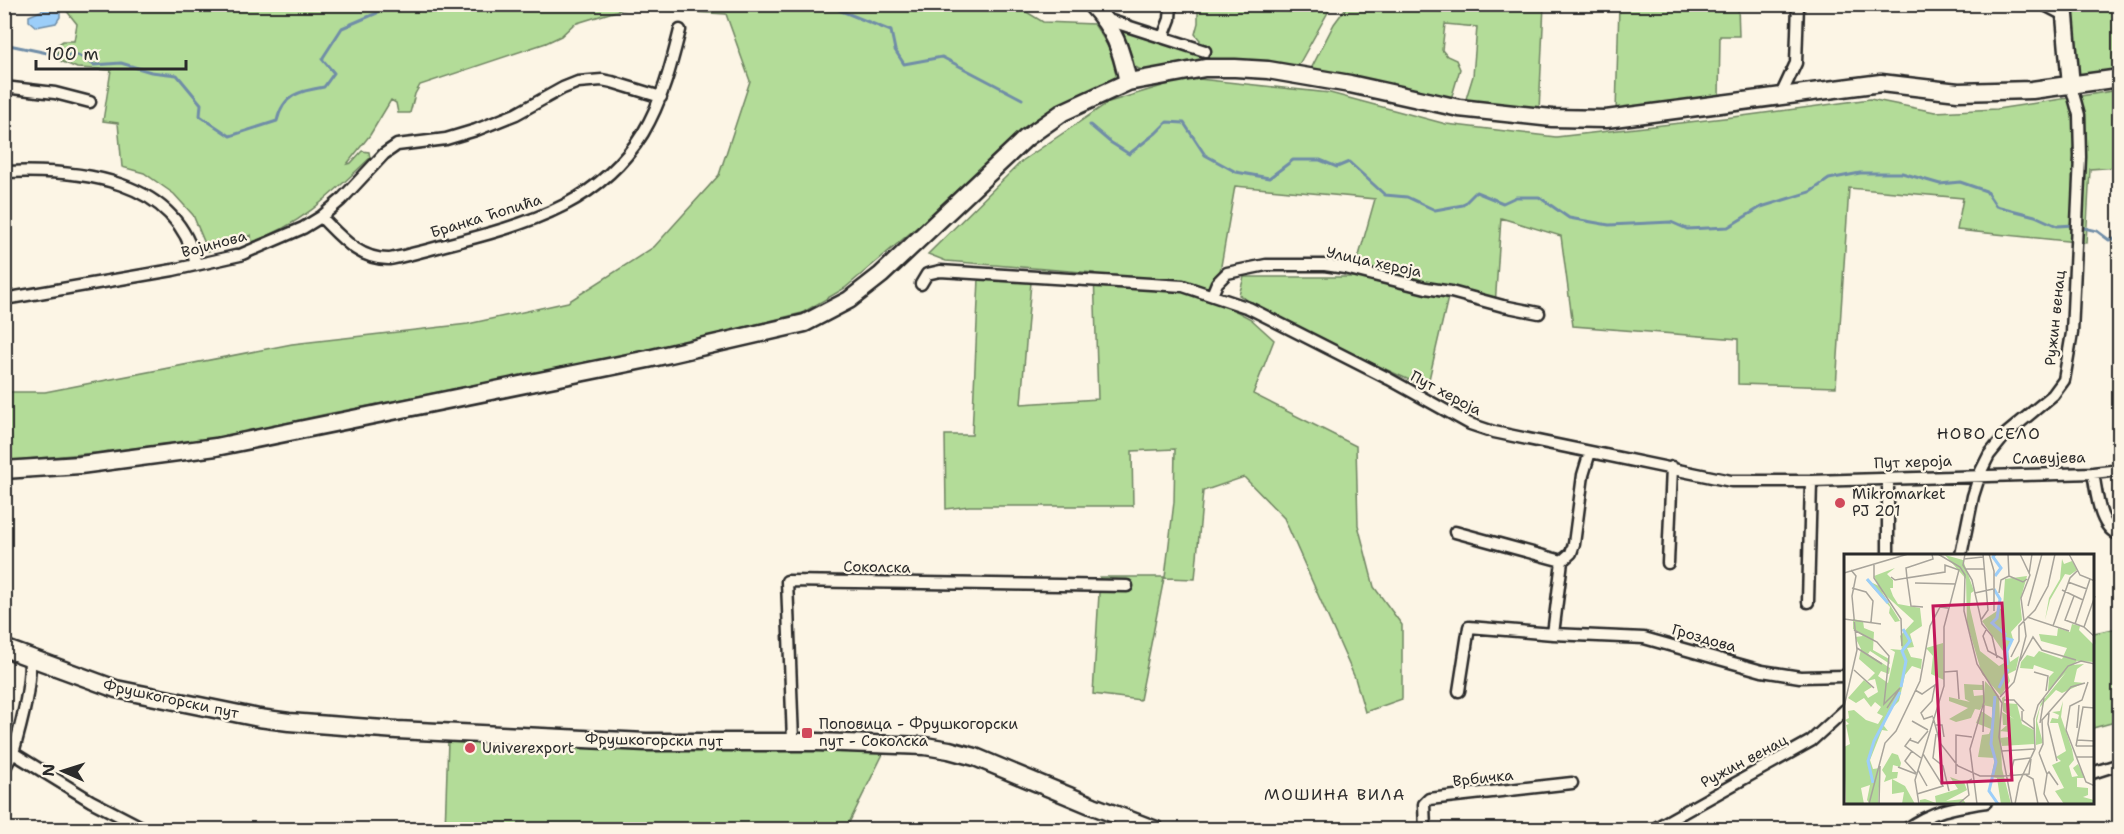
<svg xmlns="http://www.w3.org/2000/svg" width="2124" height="834" font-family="'Shantell Sans',sans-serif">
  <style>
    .green { fill: #b3dc98; stroke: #6f8462; stroke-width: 1.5 }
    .water { fill: #9ccef9; stroke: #6f8da7; stroke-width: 1.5 }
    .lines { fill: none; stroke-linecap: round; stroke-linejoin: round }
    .stream { stroke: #6f8da7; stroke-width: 3 }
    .street-casing { stroke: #2b2b2b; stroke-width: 15 }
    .secondary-casing { stroke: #2b2b2b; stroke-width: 21 }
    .street { stroke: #fcf5e5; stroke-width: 10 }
    .secondary { stroke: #fcf5e5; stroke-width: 16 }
    .poi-dot { fill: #d1495b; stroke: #fcf5e5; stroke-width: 2 }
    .labels { text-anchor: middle; stroke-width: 4.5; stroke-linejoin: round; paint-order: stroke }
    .street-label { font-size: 15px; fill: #2b2b2b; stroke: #fcf5e5 }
    .poi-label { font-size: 15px; fill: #2b2b2b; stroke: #fcf5e5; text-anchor: start }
    .neighbourhood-label { font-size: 16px; letter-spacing: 1.5px; fill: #2b2b2b; stroke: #fcf5e5 }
    .inset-river { fill: none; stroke: #9ccef9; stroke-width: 3 }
    .inset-road { fill: none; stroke: #a8a49b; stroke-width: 1.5 }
    .view { fill: #c2185b; fill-opacity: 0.15; stroke: #c2185b; stroke-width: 3 }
    .inset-edge { fill: none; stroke: #2b2b2b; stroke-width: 3 }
  </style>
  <rect width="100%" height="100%" fill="#fcf5e5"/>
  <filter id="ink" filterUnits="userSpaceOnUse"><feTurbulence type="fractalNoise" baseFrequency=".0167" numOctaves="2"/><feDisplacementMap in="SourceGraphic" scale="12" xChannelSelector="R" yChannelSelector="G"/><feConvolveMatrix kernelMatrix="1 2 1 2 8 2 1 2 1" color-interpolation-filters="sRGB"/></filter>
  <g filter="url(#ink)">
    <path class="green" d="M62 5H1015L1043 22 1094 24C1106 41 1115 57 1120 77L954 196 845 288 802 313 647 351 327 414 215 438 95 453 5 461V392H45L292 344 468 324 568 302 654 247 719 175 750 81 726 14 626 8 574 24 561 36 546 43 420 85 415 94 410 113H398L396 103 391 100 370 135 347 164 351 163 362 151 369 152 370 158C333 193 301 225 252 242L251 235 236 243 208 251 193 215 174 194 144 173 122 167 118 123 103 121 111 70 77 68 58 60 57 45 63 41H74L77 24Z
      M1198 5H1332L1298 66 1236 60 1150 71C1146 71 1143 71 1139 69 1128 65 1120 40 1122 29L1195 49 1200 40 1195 34 1198 23Z
      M1348 5H1544L1539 111 1465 102 1473 76 1477 27 1445 24 1442 50 1447 56 1456 60 1460 69 1451 99 1311 69 1334 24Z
      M1619 5H1738L1739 36H1720L1719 98 1616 112Z
      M2072 5H2119V71L2079 77Z
      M1189 78 1330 93 1446 124 1556 137 1742 116 1870 99 1935 112 1997 109 2119 90V167L2090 169 2086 243 1957 230 1963 198 1849 188 1836 387 1738 384V339L1573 326 1561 236 1501 218 1495 306 1449 293 1427 388 1286 324 1239 295 1244 277H1353L1375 199 1235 186 1215 300 1251 319 1274 340 1253 394 1356 446 1358 525 1374 587 1402 625V699L1365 712 1355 678 1284 518 1244 477 1203 491 1195 579 1164 578 1140 700 1093 694 1100 577H1165L1174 502 1175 449 1132 451 1133 506H969L946 509 945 435H972L979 278 1031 282 1021 404 1098 399 1094 273 946 261 928 254 1022 161 1109 102Z
      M2119 628V721L2093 728V633Z
      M448 740 884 752 846 829 445 830Z"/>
    <path class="water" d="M46 5H56L60 7V17L56 23 36 27 29 21V16L41 11Z"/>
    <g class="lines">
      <path class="stream" d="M409 4 426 8 428 4
        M837 4 839 10 891 31 895 50 904 64 942 57 1022 99
        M4 44 57 55H78L94 65 121 63 151 72 177 75 201 104 200 116 230 136 277 121C283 94 300 91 324 87L334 73 322 59 342 28 377 13 379 4
        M1090 125 1110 142 1129 154 1156 133 1167 122 1184 123 1205 155 1236 172 1269 178 1293 160H1320L1337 167 1349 162 1385 195 1407 197 1435 210 1463 205 1476 192 1503 203 1516 197H1539L1569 218 1609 225 1671 222 1687 229 1728 227 1761 207 1810 192 1829 179 1860 173H1902L1940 184 1960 182 1986 191 1996 206 2035 216 2057 226 2074 225
        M2080 227 2097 231 2109 240 2120 238"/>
      <defs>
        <path id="street" d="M2043 4 2064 15
          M1105 19 1205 51
          M1163 37 1170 19 1171 4
          M4 87 55 93 90 102
          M1781 95 1796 63 1798 4
          M4 172C79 169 178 178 196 265
          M321 217C341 237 359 260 390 259 414 254 437 247 461 241 533 223 602 200 643 133 662 101 671 66 680 30
          M921 284 927 274 940 271 1183 286 1249 308 1389 379 1470 424 1494 432 1731 481H1811L2093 473 2120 470
          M1212 295 1217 283 1227 273 1266 265H1325L1345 268 1426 288 1451 292 1503 306 1539 313
          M4 299 173 270 240 255 303 228 321 217 341 200 384 154 397 145 446 139 476 130 516 114 563 88 578 82 602 80 612 82 661 97
          M1590 452 1583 475 1574 544 1571 553 1562 561 1553 634 1644 638 1762 671 1800 677 1845 676
          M2093 473C2097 492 2098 528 2120 535
          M1455 532 1562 561
          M1888 555V478
          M1961 555 1973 496 1981 471 1989 455 2006 434 2053 395 2064 380 2072 333 2080 157 2079 115 2071 86
          M1668 563 1672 467
          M1808 602 1811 481
          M30 659C30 691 22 722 13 753L91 801 147 830
          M1459 691 1469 627 1553 634
          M793 741 787 581 1127 586
          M4 769 13 753
          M2092 773 2120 764
          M1425 830 1424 804 1429 799 1572 783
          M1652 830 1811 741 1845 710
          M1905 830C1933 810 1954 807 1986 802"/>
        <path id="secondary" d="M1091 4C1115 30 1121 49 1128 82
          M2064 4 2071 86
          M4 470 80 465 216 447 648 359 805 323 849 300 881 275 1026 138 1063 112 1128 82 1205 68H1235L1268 70 1350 84 1459 108 1552 118 1606 119 1881 83 1958 92 2032 90 2120 78
          M4 648 116 689 259 718 289 722 397 730 646 742H818L925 746 949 750 975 757 1093 806 1156 830"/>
      </defs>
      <use href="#street" class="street-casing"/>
      <use href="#secondary" class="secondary-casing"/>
      <use href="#street" class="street"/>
      <use href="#secondary" class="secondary"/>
    </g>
  </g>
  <g class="poi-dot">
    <circle cx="1840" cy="503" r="6"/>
    <rect x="801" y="727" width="12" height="12" rx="3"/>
    <circle cx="470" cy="748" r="6"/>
  </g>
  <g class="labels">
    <g class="street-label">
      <text transform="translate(486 216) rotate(-17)" y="5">Бранка Ћопића</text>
      <text transform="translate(214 244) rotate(-15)" y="5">Војинова</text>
      <text transform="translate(1374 262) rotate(12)" y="5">Улица хероја</text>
      <text transform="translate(2055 318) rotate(-84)" y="5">Ружин венац</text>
      <text transform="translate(1446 393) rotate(28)" y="5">Пут хероја</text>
      <text transform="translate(2049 458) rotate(-1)" y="5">Славујева</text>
      <text transform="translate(1913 462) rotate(-2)" y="5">Пут хероја</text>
      <text transform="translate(877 567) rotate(1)" y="5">Соколска</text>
      <text transform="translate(1704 638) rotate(16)" y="5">Гроздова</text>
      <text transform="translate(171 699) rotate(12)" y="5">Фрушкогорски пут</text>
      <text transform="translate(654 740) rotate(1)" y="5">Фрушкогорски пут</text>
      <text transform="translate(1744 761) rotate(-28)" y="5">Ружин венац</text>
      <text transform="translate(1483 778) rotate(-6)" y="5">Врбичка</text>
    </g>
    <g class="poi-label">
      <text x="1852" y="499">Mikromarket<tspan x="1852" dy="17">PJ 201</tspan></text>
      <text x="819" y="729">Поповица - Фрушкогорски<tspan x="819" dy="17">пут - Соколска</tspan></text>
      <text x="482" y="753">Univerexport</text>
    </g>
    <g class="neighbourhood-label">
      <text x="1989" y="439">НОВО СЕЛО</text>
      <text x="1335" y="800">МОШИНА ВИЛА</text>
    </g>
  </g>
  <g transform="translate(1844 554)">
    <rect width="250" height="250" fill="#fcf5e5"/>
    <path d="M101 1 119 6 130 37 127 39 126 54 136 97 155 112 160 109 159 97 138 67 159 53 161 25 183 22 176 47 178 66 167 78 169 85 164 97 166 108 175 102 172 116 164 120 166 127 157 142 138 120 123 69 122 25ZM218 5 220 10 228 7 233 16 226 21 221 20 206 46 201 66 205 44 216 25ZM51 14 43 20 49 26V34H46L49 42 54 50 76 54 78 72 66 80 70 93 63 94 67 103 78 105 77 115 68 112 61 121 55 147 44 158 40 172 44 177 38 176 26 206 29 215 36 214 34 250H26L23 246 26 231 17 234 20 250H2L0 193 6 190 2 171 5 170 1 166 5 164 4 157 10 156 22 166 34 170 39 162 33 159 37 153 31 148 27 153 20 144 12 149 4 144 20 126 28 133 20 138 24 144 34 138 31 125 23 127 31 119 15 105 17 95 11 83 19 82 9 75V65L19 67 20 74 30 78 29 96 45 105 46 110 26 97 24 100 46 114 45 120 37 117 34 122 44 129 51 98 46 95 58 96 56 82 70 67 38 38 56 67 51 68 45 59 46 53 22 26 35 32 30 22ZM228 70 236 72 235 76 250 91V108L233 107 204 137 205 123 210 118 190 111 189 115 176 114 177 108 183 101 190 103 195 97 218 105 223 94 197 87 195 80 213 82 214 74 226 78ZM99 89 100 126 87 120 89 102 82 94ZM240 110 233 115 230 128 240 129 218 139 212 136 196 153 193 167 199 189 192 191V165L197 149 228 111ZM141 127 155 142 158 215 167 250H157L153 224 147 223 151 204 134 203 138 181 145 180 147 175 132 169 137 157 148 164V153L139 151 136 156 131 155 127 164 112 168 105 165 124 154 105 147V143L126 148 121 145 120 130 139 131V136H129L130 142 140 141ZM161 142 160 149 173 150 178 170 190 176 191 190 158 192 156 184 165 183V178L156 177 163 171H159L158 158 170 165 159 157 158 144ZM219 147 217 163 228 195 230 206 225 212 228 223 234 222 229 214 234 210 241 224H233V233L244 234V241L239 243 250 246V250H220L211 237 220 234 208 211 217 207 212 203 222 197 214 169H206L208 164 214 165 215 161 208 158 216 157ZM48 199 54 201 57 209 56 213 49 211 48 218H54L53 224 48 225 61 232 71 250H58L60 238 48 240V225L40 228 42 222 38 216ZM106 223 120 228 123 236 102 247 119 245 122 250H76V246L81 245 92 249 91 242 114 235Z" fill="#b3dc98"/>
    <path class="inset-river" d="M151 22 157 14 149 3 151 0M23 25 44 49M150 35 156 45 153 64 148 69 161 80 160 84 168 86 163 97V111M57 133 62 107 58 97 66 87 59 75M155 134 164 115M151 142 147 190 152 208 145 237 154 250M29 229 24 207 30 187 56 138"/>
    <path class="inset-road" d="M94 0 116 13 121 21 120 57 133 110 158 149 155 183 168 250M121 0 119 11 128 26 138 70 148 82 153 104M145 0 150 17V57M164 0 165 22M225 0 236 21 251 27M120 5 139 3M30 11V24L57 65 58 92M121 15H140M0 19 64 0M185 20 188 0M165 22 179 28 183 25M47 23 51 26 63 24 62 14 89 5 88 0M224 28 243 35M71 29 112 30M8 34 22 38 29 47 27 68M218 36 239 46M131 39 149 35M155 39 157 26 165 22M230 42 221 66 240 73M251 42 240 73 251 83M184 52 198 0M183 63 225 77M0 65 37 70M137 66 144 56 139 0M231 70 246 25M209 72 226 24 233 17M10 76 33 88 45 102 40 150 56 134 43 154M142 76 139 82 144 97 159 105M13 94 38 110M167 103 175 87V72L191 56 204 32 211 0M176 107 189 83 198 96 232 106M10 116 30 134M100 118 113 117 115 145M190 118 204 122 202 137M244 128 238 146 226 152 222 176 242 228 251 232M71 136 78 140 91 131 88 147 77 159 80 165 89 162M156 143 170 128 182 82 177 44 186 21 176 0M160 146H170L180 157M0 153 13 96 8 42 12 22 7 16M178 157V166L190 175M205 159 204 170 213 207M89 163 96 189 114 212 136 222H160M68 167 84 176M196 169 200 144M92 171H98L100 183M233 174 235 151M139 178 140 151M92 180 89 204 99 212 105 237M67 184 61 192 77 204M66 186 74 189 84 177M233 186 251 187M232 192 239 153 251 154M232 192H251M68 197 61 207 72 219M158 197 190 195M195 199 199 190 198 166 227 133 241 129M195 199 203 220 200 240 205 250M232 203H251M54 213 72 220M74 216 83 232M112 220V181L128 183M203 220 205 218 214 231M166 221 170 206 186 204M182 221 189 225 194 250M160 222 185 220 187 205M73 240 99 232 79 200M25 250 41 189 52 177 76 127 86 72 96 53 104 54M35 250 36 212M75 250 71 226 100 132V73L115 16 101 11V18L63 24 67 52 79 53M114 250 125 241 123 228 128 225M133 250 126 195 140 148 139 127M171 250 175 229 191 195 190 165 194 151 224 112 237 107 251 110"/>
    <path class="view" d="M158 49 168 226 98 229 89 52Z"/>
    <rect width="250" height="250" class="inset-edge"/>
  </g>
  <rect width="2124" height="834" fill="none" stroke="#fcf5e5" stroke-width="24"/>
  <rect x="12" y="12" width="2100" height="810" fill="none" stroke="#2b2b2b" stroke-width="2" filter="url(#ink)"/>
  <g transform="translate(63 771) rotate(273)" stroke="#fcf5e5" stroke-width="4.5" paint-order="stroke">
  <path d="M0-4.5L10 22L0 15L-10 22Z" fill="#2b2b2b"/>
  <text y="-9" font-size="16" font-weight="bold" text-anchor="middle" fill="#2b2b2b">N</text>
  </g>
  <path d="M36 60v9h150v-9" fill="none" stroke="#2b2b2b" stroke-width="3"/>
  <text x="45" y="60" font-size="18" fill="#2b2b2b" stroke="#fcf5e5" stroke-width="4.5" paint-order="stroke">100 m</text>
</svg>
